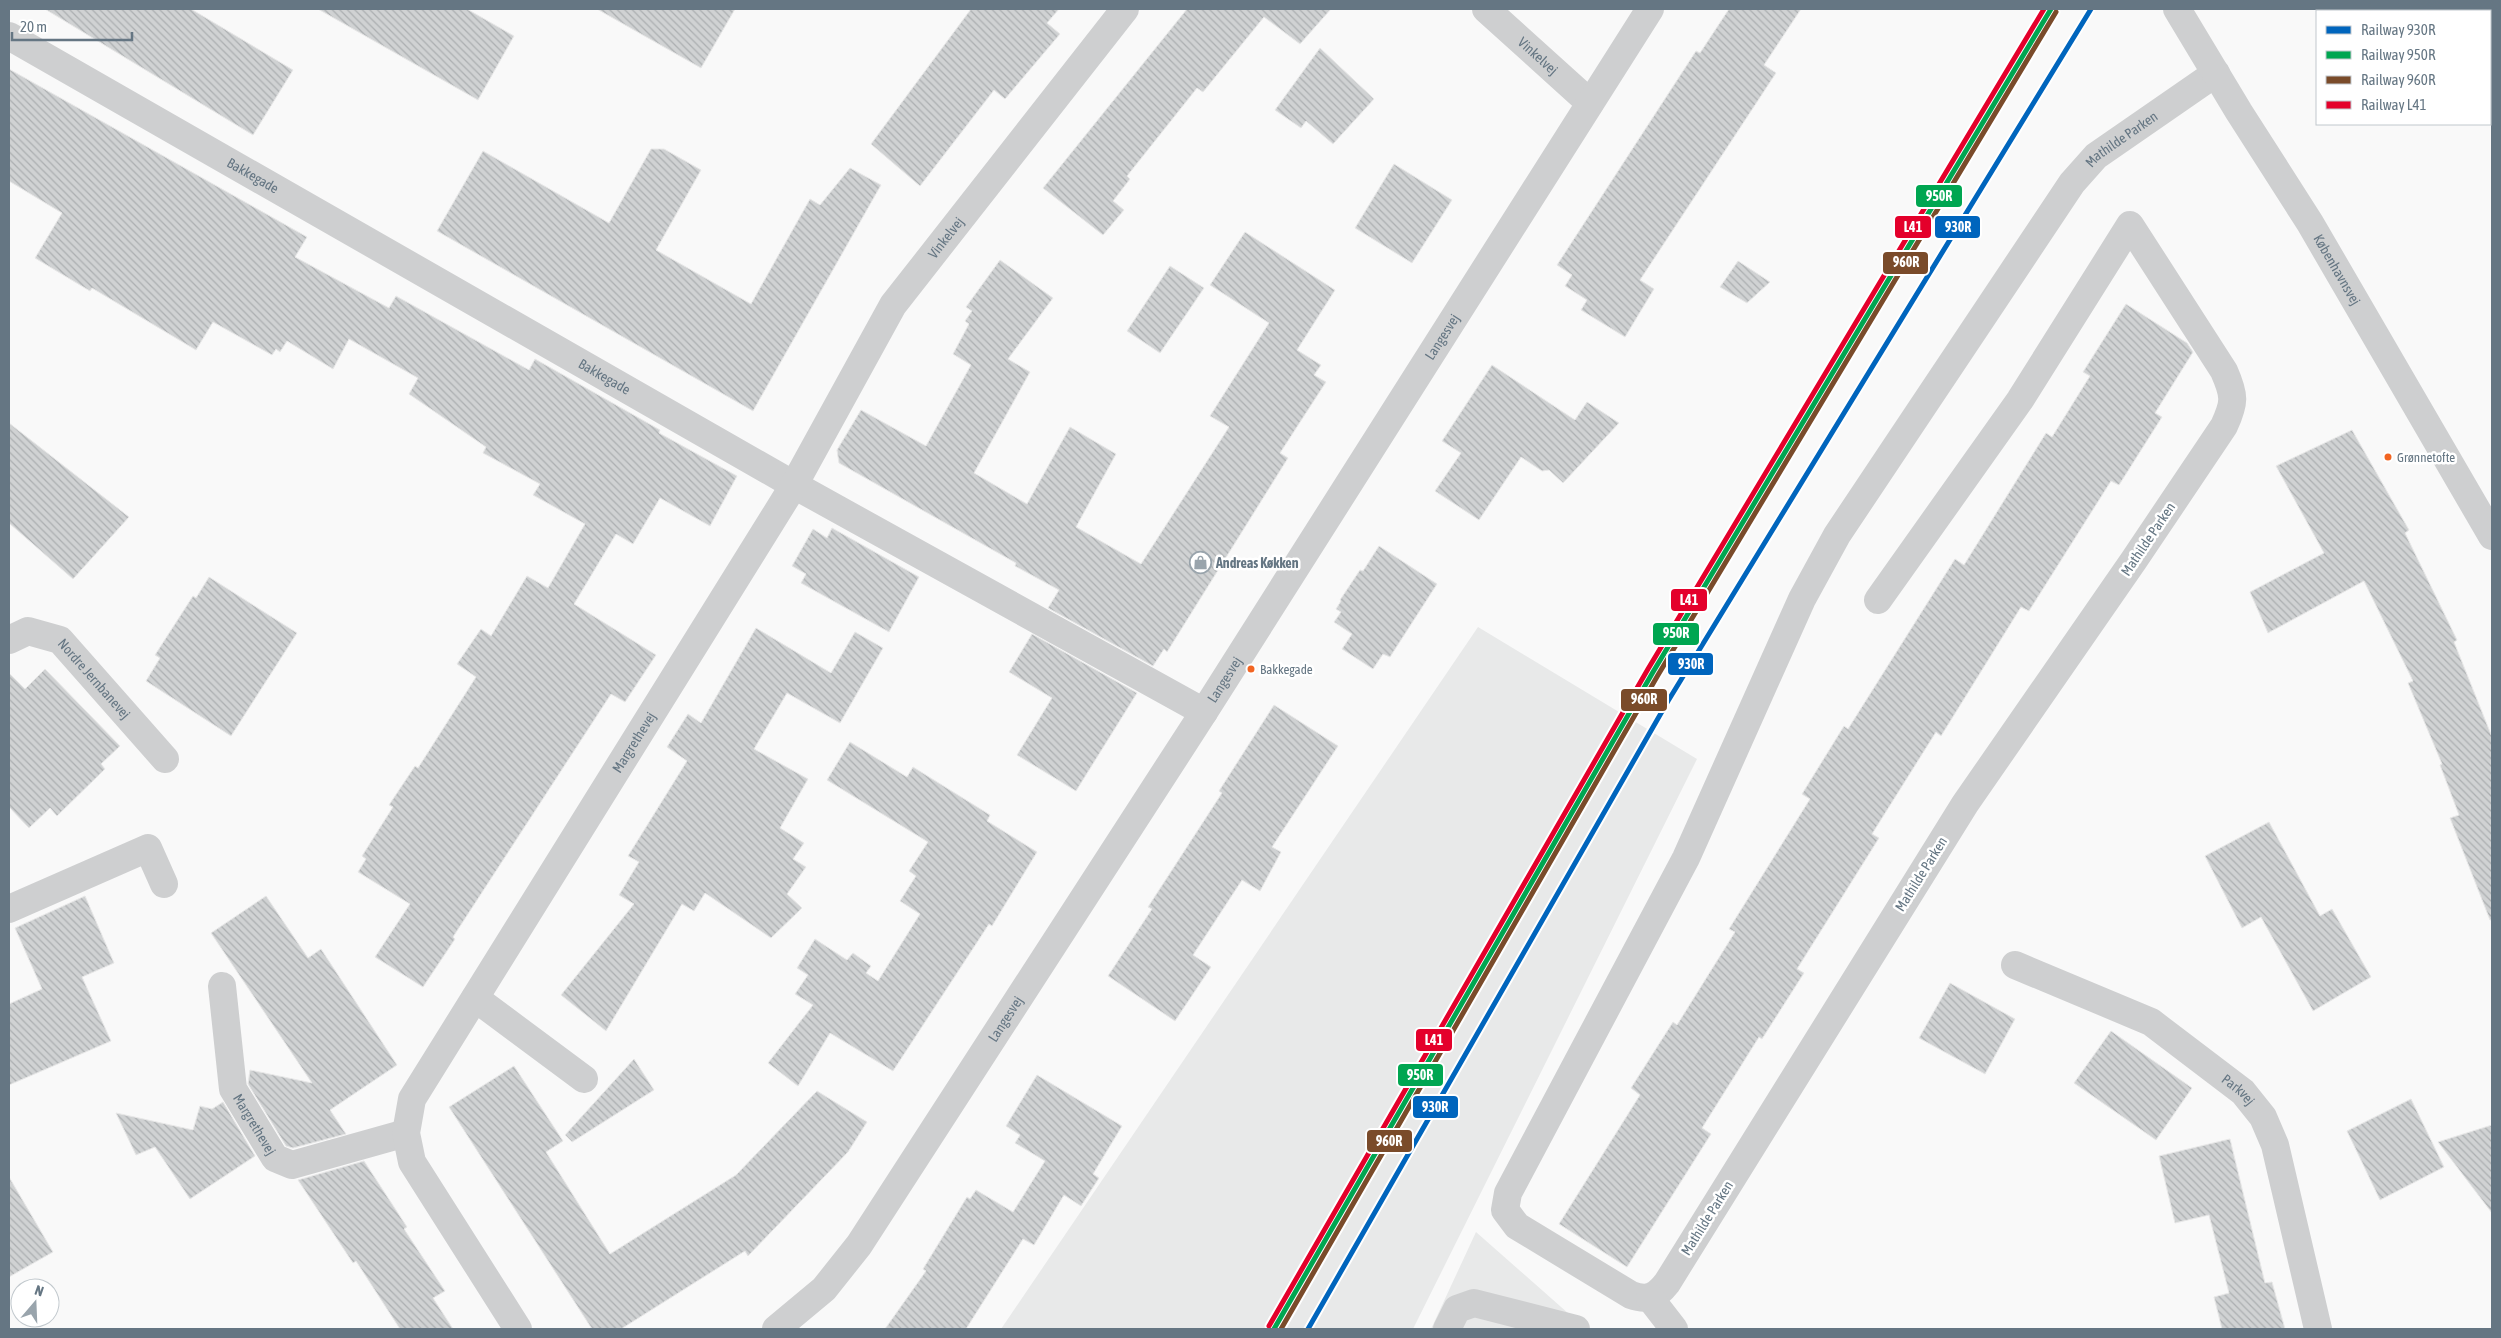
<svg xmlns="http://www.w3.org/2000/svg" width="2501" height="1338" font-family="'Asap Condensed',sans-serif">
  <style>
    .built { fill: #e8e9e9 }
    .building { fill: url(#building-back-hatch); stroke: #e8e8e8 }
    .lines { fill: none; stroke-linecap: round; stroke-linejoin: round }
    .minor { stroke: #cecfd0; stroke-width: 28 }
    .tertiary { stroke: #cecfd0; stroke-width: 28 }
    .rail-1-casing { stroke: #fff; stroke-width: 9 }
    .rail-2-casing { stroke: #fff; stroke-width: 9 }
    .rail-3-casing { stroke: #fff; stroke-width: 9 }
    .rail-4-casing { stroke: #fff; stroke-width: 9 }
    .rail-1 { stroke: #0065bd; stroke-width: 5 }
    .rail-2 { stroke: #00a651; stroke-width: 5 }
    .rail-3 { stroke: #7a4b2a; stroke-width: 5 }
    .rail-4 { stroke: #e4002b; stroke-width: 5 }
    .bus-dot { fill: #f26522; stroke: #fff; stroke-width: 2 }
    .labels { text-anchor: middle; stroke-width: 5; stroke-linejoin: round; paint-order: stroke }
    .bus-label { font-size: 13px; fill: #657683; stroke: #fff; text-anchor: start }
    .street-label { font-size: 14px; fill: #657683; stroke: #fff }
    .poi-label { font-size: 14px; font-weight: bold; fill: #657683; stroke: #fff; text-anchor: start }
    .line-badge { stroke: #fff; stroke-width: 2 }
    .badge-label { font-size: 14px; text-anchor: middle; font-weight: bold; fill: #fff }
  </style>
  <defs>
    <pattern id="building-back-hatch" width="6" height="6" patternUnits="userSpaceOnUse" patternTransform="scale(1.25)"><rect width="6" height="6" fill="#d0d2d3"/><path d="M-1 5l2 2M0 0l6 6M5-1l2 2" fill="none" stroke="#acafb1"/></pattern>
  </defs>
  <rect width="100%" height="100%" fill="#f9f9f9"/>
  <path class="built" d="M1478 627 1697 759 1413 1329H1001Z
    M1476 1232 1586 1329H1431Z"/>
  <path class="building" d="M45 9H191L293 70 253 135Z
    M318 9H467L514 36 478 100Z
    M597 9H735L701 68Z
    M971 9H1059L1047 23 1060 34 1005 99 994 90 920 186 871 144Z
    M1187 9H1331L1300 44 1264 17 1203 92 1197 88 1127 176 1130 179 1113 201 1124 210 1103 235 1043 188Z
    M1729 9H1801L1764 65 1776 73 1640 280 1654 289 1625 337 1581 310 1587 300 1565 286 1572 275 1557 265 1696 51 1700 53Z
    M1320 48 1374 99 1333 144 1306 121 1301 128 1275 110Z
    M9 69 307 237 295 257 389 308 396 296 529 370 535 359 660 430 659 433 737 476 710 526 660 498 633 544 616 534 574 604 656 655 625 702 611 694 453 937 455 939 423 987 375 957 410 904 358 872 366 859 362 856 393 807 389 805 415 766 418 768 476 677 457 664 481 629 491 636 527 576 548 588 585 524 533 495 540 484 483 453 486 447 409 394 418 378 349 339 333 369 287 341 280 352 276 349 272 355 213 322 196 350 92 288 90 291 35 258 62 213 9 181Z
    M651 149H664L701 170 656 250 751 304 810 199 820 205 850 168 881 185 753 411 437 231 483 151 609 223Z
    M1394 164 1452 200 1412 263 1355 228Z
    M1245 232 1335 290 1297 350 1321 365 1314 375 1326 382 1280 453 1288 458 1167 652 1164 649 1153 666 1048 608 1059 590 1015 566 1016 563 839 463 837 450 861 410 926 446 971 365 953 354 969 324 965 321 972 311 966 307 1000 260 1053 298 1008 359 1030 372 974 473 1027 504 1070 427 1116 454 1076 527 1141 564 1229 427 1210 416 1269 323 1210 285Z
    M1738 261 1770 282 1747 303 1720 287Z
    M1170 266 1204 288 1160 353 1127 331Z
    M2126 304 2187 343 2193 352 2155 413 2162 417 2119 485 2111 481 2029 611 2021 607 1941 736 1936 732 1872 834 1879 838 1797 969 1804 973 1762 1039 1759 1037 1702 1128 1711 1134 1627 1267 1559 1224 1640 1095 1631 1088 1673 1022 1677 1025 1735 932 1729 929 1810 799 1802 794 1844 726 1848 729 1955 559 1964 565 2046 433 2052 437 2090 376 2083 372Z
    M1492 365 1575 420 1587 402 1619 423 1563 483 1549 470 1542 471 1521 457 1479 520 1435 491 1461 453 1442 441Z
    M9 423 129 517 73 579 9 523Z
    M2352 430 2409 530 2405 533 2457 640 2454 642 2492 737V920H2490L2450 818 2459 815 2440 765 2442 764 2408 683 2413 681 2364 581 2268 633 2250 592 2324 553 2276 466Z
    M832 528 919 577 889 632 801 583 806 574 792 566 813 529 827 538Z
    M1379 546 1437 584 1390 657 1383 654 1373 669 1342 649 1352 634 1334 622 1341 612 1336 609 1341 601 1340 600 1360 570 1363 571Z
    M209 577 297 633 231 736 146 681 160 658 155 655 193 596 196 598Z
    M756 628 831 673 855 632 883 648 840 723 787 693 754 749 808 779 780 828 804 843 793 859 806 867 787 894 802 908 771 938 705 893 694 911 682 904 606 1031 561 995 634 904 619 895 639 862 628 856 687 761 667 747 688 714 701 723Z
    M1032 634 1137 693 1076 791 1017 755 1052 698 1009 672Z
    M45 669 120 746 101 764 105 769 57 816 50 808 29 828 9 807V673L25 689Z
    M1274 705 1338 746 1272 847 1281 852 1260 891 1242 880 1193 955 1211 967 1175 1021 1108 976 1152 909 1148 907 1222 793 1219 791Z
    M850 742 907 777 913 767 990 815 987 821 1037 852 992 926 989 924 893 1071 830 1033 798 1086 768 1063 813 1005 795 994 808 975 797 968 815 939 847 960 853 953 871 966 866 973 878 981 920 914 900 901 916 876 909 871 928 842 827 780Z
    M2269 822 2320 916 2332 909 2371 977 2313 1011 2261 917 2242 928 2205 856Z
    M85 896 114 963 82 977 111 1041 9 1085V1004L42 989 15 928Z
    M266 896 308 958 321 949 397 1065 330 1110 346 1134 293 1148 286 1146 248 1084 250 1070 312 1083 211 933Z
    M1950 983 2015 1019 1985 1074 1919 1038Z
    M2111 1031 2192 1088 2156 1140 2074 1083Z
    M634 1059 654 1090 572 1142 565 1135Z
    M514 1066 563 1141 546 1152 610 1254 736 1175 817 1091 867 1122 848 1152 748 1256 745 1251 621 1329H592L449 1107Z
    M1037 1075 1122 1126 1093 1174 1099 1178 1081 1206 1064 1195 1034 1245 1023 1239 966 1329H885L926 1271 923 1269 967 1197 970 1199 976 1190 1013 1212 1045 1161 1015 1143 1020 1135 1006 1126Z
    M2411 1099 2444 1167 2380 1200 2347 1131Z
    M223 1102 255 1156 190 1199 155 1147 136 1155 116 1113 193 1130 200 1106 212 1109Z
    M2492 1125V1213L2438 1142Z
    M2230 1139 2265 1283 2272 1282 2285 1329H2222L2214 1297 2229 1293 2209 1215 2175 1223 2159 1156Z
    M364 1161 407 1227 404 1229 445 1291 433 1298 453 1329H400L356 1261 353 1263 298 1180Z
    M9 1177 53 1252 9 1277Z"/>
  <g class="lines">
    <g class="minor">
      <path id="s1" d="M1486 9 1590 103"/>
      <path id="s2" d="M9 36 794 485 1204 712"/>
      <path id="s3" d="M1878 600 2020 400 2130 225 2224 371C2235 396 2235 402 2224 426L2134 560 1965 804 1667 1283C1656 1297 1648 1301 1631 1295L1517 1226 1505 1210 1508 1193 1686 858 1802 599 1837 535 2072 183 2096 156 2216 73"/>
      <path id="s4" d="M9 640 28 631 60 640 165 759"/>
      <path d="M9 909 148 848 164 884"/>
      <path id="s5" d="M2015 965 2151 1022 2243 1092 2263 1117 2275 1145 2318 1329"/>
      <path id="s6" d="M222 986 233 1089 275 1158 292 1165 406 1133"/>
      <path d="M475 998 584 1079"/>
      <path d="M1650 1298 1674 1329"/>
      <path id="s7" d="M518 1329 412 1162 406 1133 412 1099 794 485 893 305 1125 9"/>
      <path d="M1447 1329 1457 1309 1474 1303 1576 1329"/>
    </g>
    <g class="tertiary">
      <path id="s8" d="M2177 9 2239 112 2310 223 2492 536"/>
      <path id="s9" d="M776 1329 824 1289 859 1245 1204 712 1650 9"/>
    </g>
    <defs>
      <path id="rail-1" d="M1308 1329 1668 701 2091 9"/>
      <path id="rail-2" d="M1274 1329 1653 672 2051 9"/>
      <path id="rail-3" d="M1281 1329 1658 675 2056 12"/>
      <path id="rail-4" d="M1269 1326 1648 669 2044 9"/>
    </defs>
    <use href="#rail-1" class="rail-1-casing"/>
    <use href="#rail-2" class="rail-2-casing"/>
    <use href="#rail-3" class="rail-3-casing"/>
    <use href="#rail-4" class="rail-4-casing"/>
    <use href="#rail-1" class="rail-1"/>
    <use href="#rail-2" class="rail-2"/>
    <use href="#rail-3" class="rail-3"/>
    <use href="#rail-4" class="rail-4"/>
  </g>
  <defs>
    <symbol id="shop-ring" viewBox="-11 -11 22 22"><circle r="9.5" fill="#fff" stroke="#99a4ac" stroke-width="1.5"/><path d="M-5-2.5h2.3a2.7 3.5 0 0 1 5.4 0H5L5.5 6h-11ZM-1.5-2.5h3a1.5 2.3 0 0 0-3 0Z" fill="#99a4ac"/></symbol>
  </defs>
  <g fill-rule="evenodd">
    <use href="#shop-ring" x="1188" y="550" width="25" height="25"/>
  </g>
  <g class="bus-dot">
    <circle cx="2388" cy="457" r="4.5"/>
    <circle cx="1251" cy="669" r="4.5"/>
  </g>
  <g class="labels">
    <g class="bus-label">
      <text x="2397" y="462">Grønnetofte</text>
      <text x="1260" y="674">Bakkegade</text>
    </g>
    <g class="street-label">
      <text dy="5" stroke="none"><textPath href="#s1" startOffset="70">Vinkelvej</textPath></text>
      <text dy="5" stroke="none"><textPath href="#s3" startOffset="3144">Mathilde Parken</textPath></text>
      <text dy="5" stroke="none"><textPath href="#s2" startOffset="281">Bakkegade</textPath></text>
      <text dy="5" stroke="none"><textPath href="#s7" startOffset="1276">Vinkelvej</textPath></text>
      <text dy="5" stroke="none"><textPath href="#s8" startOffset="306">Københavnsvej</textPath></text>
      <text dy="5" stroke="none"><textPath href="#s9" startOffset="1198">Langesvej</textPath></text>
      <text dy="5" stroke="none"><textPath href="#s2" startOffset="686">Bakkegade</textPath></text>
      <text transform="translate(2148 539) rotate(-56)" y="5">Mathilde Parken</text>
      <text dy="5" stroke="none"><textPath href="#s9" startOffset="792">Langesvej</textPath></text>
      <text dy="5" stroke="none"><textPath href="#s4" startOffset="106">Nordre Jernbanevej</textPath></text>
      <text dy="5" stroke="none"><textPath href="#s7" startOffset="682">Margrethevej</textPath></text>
      <text transform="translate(1921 874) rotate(-58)" y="5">Mathilde Parken</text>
      <text dy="5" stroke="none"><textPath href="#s9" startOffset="388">Langesvej</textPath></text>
      <text dy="5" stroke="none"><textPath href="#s5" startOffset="258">Parkvej</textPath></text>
      <text dy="5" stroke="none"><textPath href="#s6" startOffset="145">Margrethevej</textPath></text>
      <text transform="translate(1707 1218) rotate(-58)" y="5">Mathilde Parken</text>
    </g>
    <g class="poi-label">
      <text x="1216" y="568">Andreas Køkken</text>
    </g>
  </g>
  <g class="line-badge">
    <rect x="1915" y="184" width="48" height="24" rx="5" fill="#00a651"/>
    <rect x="1934" y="215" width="47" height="24" rx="5" fill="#0065bd"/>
    <rect x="1894" y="215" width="38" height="24" rx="5" fill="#e4002b"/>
    <rect x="1882" y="251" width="47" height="24" rx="5" fill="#7a4b2a"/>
    <rect x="1670" y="588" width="38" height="24" rx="5" fill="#e4002b"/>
    <rect x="1652" y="622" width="48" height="24" rx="5" fill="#00a651"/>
    <rect x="1667" y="652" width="47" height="24" rx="5" fill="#0065bd"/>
    <rect x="1620" y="688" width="48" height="24" rx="5" fill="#7a4b2a"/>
    <rect x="1415" y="1028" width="38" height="24" rx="5" fill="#e4002b"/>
    <rect x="1397" y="1063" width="47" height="24" rx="5" fill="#00a651"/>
    <rect x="1412" y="1095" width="47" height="24" rx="5" fill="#0065bd"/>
    <rect x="1366" y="1129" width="47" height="24" rx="5" fill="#7a4b2a"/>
  </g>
  <g class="badge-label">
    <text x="1939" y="201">950R</text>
    <text x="1958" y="232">930R</text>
    <text x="1913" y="232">L41</text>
    <text x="1906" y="267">960R</text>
    <text x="1689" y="605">L41</text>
    <text x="1676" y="638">950R</text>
    <text x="1691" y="669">930R</text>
    <text x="1644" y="704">960R</text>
    <text x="1434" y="1045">L41</text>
    <text x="1420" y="1080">950R</text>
    <text x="1435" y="1112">930R</text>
    <text x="1389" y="1146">960R</text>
  </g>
  <rect width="2501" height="1338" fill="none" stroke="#657683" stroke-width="20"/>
  <rect x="2316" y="10" width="175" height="115" fill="#ffffff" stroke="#c1c8cd"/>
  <rect x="2326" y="26" width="25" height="8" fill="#0065bd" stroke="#c1c8cd"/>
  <text x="2361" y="35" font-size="15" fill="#657683">Railway 930R</text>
  <rect x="2326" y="51" width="25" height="8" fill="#00a651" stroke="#c1c8cd"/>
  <text x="2361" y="60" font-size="15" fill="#657683">Railway 950R</text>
  <rect x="2326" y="76" width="25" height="8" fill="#7a4b2a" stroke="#c1c8cd"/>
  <text x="2361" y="85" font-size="15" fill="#657683">Railway 960R</text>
  <rect x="2326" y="101" width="25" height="8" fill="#e4002b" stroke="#c1c8cd"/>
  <text x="2361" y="110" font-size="15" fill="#657683">Railway L41</text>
  <g transform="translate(35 1303) rotate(19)"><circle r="24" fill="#ffffff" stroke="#c1c8cd"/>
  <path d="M0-4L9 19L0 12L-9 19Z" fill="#99a4ac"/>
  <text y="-8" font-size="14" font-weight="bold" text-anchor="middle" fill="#657683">N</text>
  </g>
  <path d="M12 32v8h120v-8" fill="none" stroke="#657683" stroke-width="2.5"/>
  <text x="20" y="32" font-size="15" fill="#657683" stroke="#ffffff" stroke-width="4" paint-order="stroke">20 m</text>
</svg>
